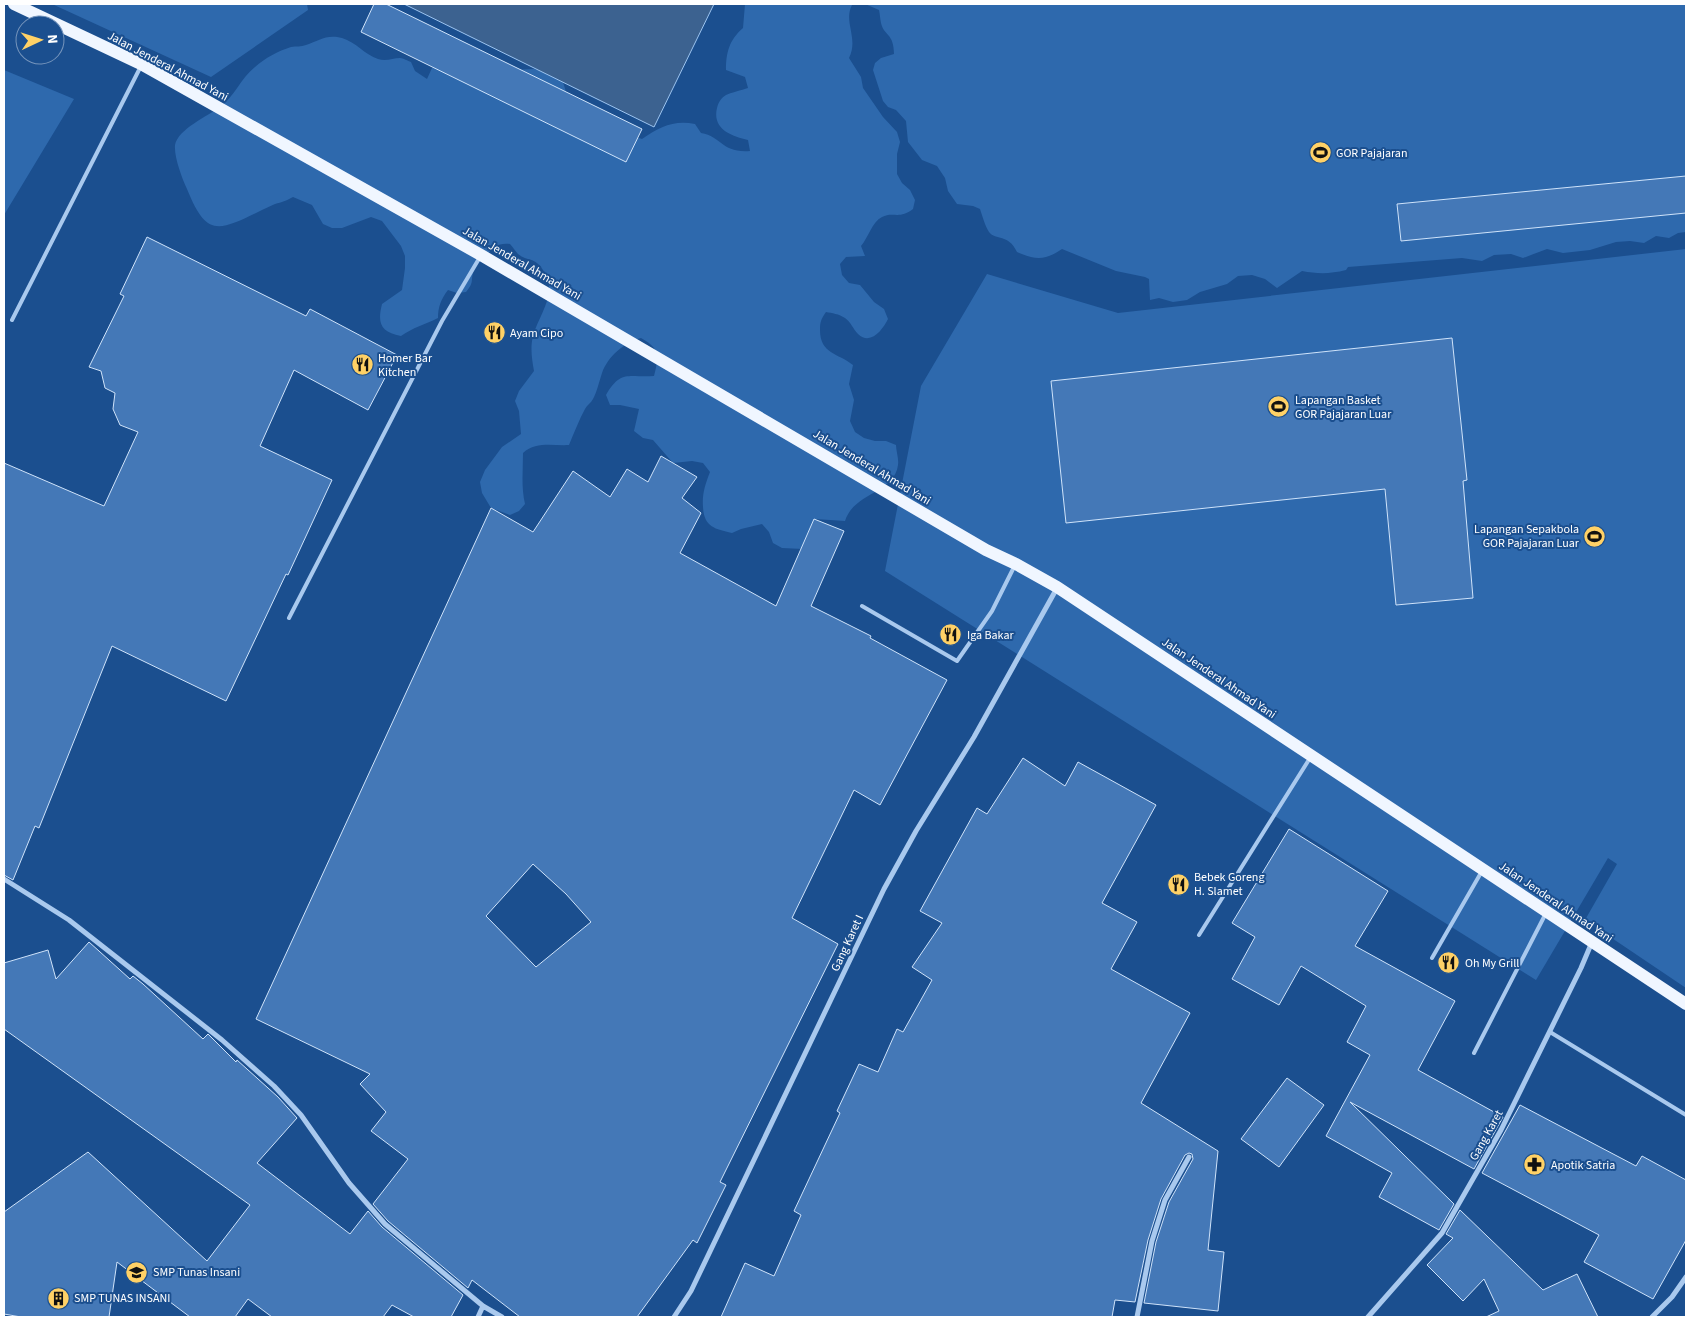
<svg xmlns="http://www.w3.org/2000/svg" width="1690" height="1321" font-family="'Source Sans 3',sans-serif">
  <style>
    .green { fill: #2e69ad }
    .water { fill: #3c6290; stroke: #9cc4f0 }
    .building { fill: #4478b7; stroke: #cfe3fa; fill-rule: evenodd }
    .lines { fill: none; stroke-linecap: round; stroke-linejoin: round }
    .service { stroke: #a9c9ee; stroke-width: 4 }
    .minor { stroke: #a9c9ee; stroke-width: 5 }
    .primary { stroke: #f0f6ff; stroke-width: 12 }
    .labels { text-anchor: middle; stroke-width: 4; stroke-linejoin: round; paint-order: stroke }
    .street-label { font-size: 12px; fill: #fff; stroke: #1b4f8f }
    .poi-label { font-size: 12px; fill: #fff; stroke: #1b4f8f; text-anchor: start }
  </style>
  <rect width="100%" height="100%" fill="#1b4f8f"/>
  <path class="green" d="M52 4H307L308 10 211 77Z
    M745 4H851L852 5C843 22 859 38 849 58L861 77 863 88 883 117 897 132 900 142 897 154V174L902 183 910 190 915 200 913 209C899 220 893 211 882 217 872 222 868 238 861 246L865 256 846 257 840 264 842 275 849 283 860 285 874 302 884 309 888 319C883 329 871 346 858 334 853 329 851 322 845 318 839 314 832 313 826 312 821 319 820 322 820 330 820 354 838 353 853 365L849 384 854 400 850 421 855 432 864 438 875 441H886L896 445C896 451 899 459 898 465 894 494 854 492 845 521L815 519 831 539 803 549 782 548 773 543 769 532 762 524 741 529 732 533C715 529 704 527 703 507 702 494 705 485 710 472L703 463 692 461 673 463 653 440 643 438 634 431 639 409 620 405H610L606 395C621 369 629 378 654 376 659 357 660 348 641 338 624 343 608 356 602 373 599 382 597 392 593 399 591 403 587 405 585 409 579 420 574 433 569 445 553 446 536 441 523 453 523 470 521 487 525 504L519 511 510 515 491 508 482 493 480 482 485 470 502 447 521 434 519 411 515 401 519 391 534 371C532 359 530 348 533 336 539 314 559 293 543 270 534 256 528 262 518 254 515 251 513 247 510 244 498 243 494 246 487 255 482 260 477 263 474 270 470 280 475 282 466 292L457 293 448 290C441 299 438 307 438 318 426 324 412 328 401 336 381 332 377 324 382 304L402 290 405 268V256L401 246 382 221 371 217 342 228H332L323 224 312 205 293 197C286 201 282 202 275 204 270 206 264 209 258 212 217 232 206 236 187 189 182 178 174 157 175 145 178 129 208 116 220 107 235 96 240 79 255 67 265 58 278 51 291 47 296 46 301 47 306 45 319 41 326 34 342 38 356 42 365 55 378 59 386 62 393 58 400 58 403 58 408 61 411 62L415 71 427 79 432 68 441 61 512 70 534 69 545 72 563 82 566 92 624 133 642 139C660 127 673 120 695 124L701 133C723 137 721 153 750 151L748 140C731 136 712 129 717 108 718 103 721 98 726 95 730 93 742 90 748 88L745 77 726 70C726 53 729 40 743 28Z
    M865 4H1686V232L1678 233 1669 238 1656 236 1644 243 1630 241 1616 242 1590 250 1563 253 1547 249 1523 258 1511 254 1494 255 1482 261 1462 258 1348 267 1346 270C1330 274 1318 274 1302 271L1277 288 1265 279 1252 275 1238 276 1227 284 1200 292 1187 300 1173 302 1159 298 1150 300 1149 279 1145 277 1116 271 1062 249C1044 261 1036 260 1017 252 1008 233 996 241 989 232 985 226 982 215 980 209L973 206 957 204 948 191 945 178 937 166 922 160 908 142 906 121 896 110 888 107 883 101 873 70 875 63 881 58 894 54C894 33 884 36 881 23 880 19 880 14 879 10Z
    M4 70 74 99 4 215Z
    M1686 249V988L1585 920 1617 864 1608 858 1536 980 885 571 921 386 987 274 1118 313Z"/>
  <path class="water" d="M404 4H714L654 127Z"/>
  <path class="building" d="M374 4H386L642 129 626 162 361 32Z
    M1686 176V213L1401 241 1397 204Z
    M147 237 306 316 310 309 397 355 368 410 294 370 260 446 332 480 288 575 286 574 226 701 112 646 39 828 35 826 13 880 4 875V463L104 506 138 432 120 425 113 409 115 393 105 388 101 371 89 367 124 296 120 294Z
    M1452 338 1467 480 1463 481 1473 598 1396 605 1385 489 1066 523 1051 381Z
    M661 456 697 477 682 498 701 513 680 553 776 606 814 519 844 531 811 606 871 636 870 638 947 680 880 805 854 790 792 918 838 944 720 1182 726 1185 697 1243 693 1240 637 1317H520L472 1280 468 1288 388 1221 373 1204 408 1159 371 1131 386 1112 360 1084 370 1074 256 1019 491 508 533 532 573 471 610 497 627 469 648 482ZM533 864 566 894 591 922 536 967 486 916Z
    M1023 758 1065 786 1078 762 1156 805 1102 903 1137 922 1111 969 1190 1013 1141 1103 1218 1151 1208 1250 1224 1252 1218 1311 1144 1303 1156 1242 1169 1202 1193 1159 1192 1154 1189 1153 1185 1155 1161 1199 1148 1240 1135 1302 1115 1300 1112 1317H721L745 1263 774 1276 801 1215 794 1211 840 1113 837 1111 859 1064 878 1072 897 1029 903 1032 932 980 912 967 942 923 920 911 977 808 987 814Z
    M1289 829 1388 891 1355 946 1455 1001 1418 1070 1503 1117 1474 1169 1350 1102 1454 1204 1439 1230 1379 1197 1392 1173 1326 1136 1370 1055 1347 1042 1366 1006 1301 966 1279 1005 1232 979 1255 937 1232 923Z
    M89 942 130 979 133 976 143 984 203 1039 208 1034 236 1062 237 1060 278 1097 297 1118 257 1163 350 1234 368 1211 382 1227 463 1295 451 1317H414L392 1305 383 1317H272L248 1299 235 1317H190L117 1262 109 1317H21L4 1314V1212L88 1152 207 1261 250 1205 4 1029V963L48 950 56 979Z
    M1287 1078 1324 1105 1279 1167 1241 1139Z
    M1520 1105 1636 1166 1642 1156 1686 1180V1240L1653 1299 1584 1262 1599 1235 1482 1173Z
    M1460 1210 1543 1290 1577 1274 1598 1317H1486L1499 1311 1484 1279 1463 1301 1427 1265 1453 1238 1446 1234Z"/>
  <g class="lines">
    <path class="service" d="M12 320 141 66
      M862 606 957 661 992 611 1014 567
      M289 618 442 321 480 257
      M1199 935 1310 758
      M1432 958 1482 871
      M1550 1032 1686 1115
      M1474 1053 1546 913"/>
    <path class="minor" d="M4 879 69 920 222 1040 274 1086 301 1115 349 1183 385 1224 483 1306 502 1317
      M478 1317 483 1306
      M674 1317 691 1291 884 889 916 831 974 737 1057 588
      M1137 1317 1152 1241 1165 1200 1189 1157
      M1368 1317 1442 1233 1501 1130 1581 968 1592 942
      M1652 1317 1672 1297 1686 1277"/>
    <path class="primary" d="M14 4 141 64 481 255 986 550 1016 564 1057 587 1686 1004"/>
  </g>
  <defs>
    <symbol id="stadium-disc" viewBox="-11 -11 22 22"><circle r="9.5" fill="#ffd166" stroke="#1b4f8f"/><path d="M0-5a6.5 5 0 1 0 0 10a6.5 5 0 1 0 0-10ZM-3.5-1.8h7v3.6h-7Z" fill="#111"/></symbol>
    <symbol id="restaurant-disc" viewBox="-11 -11 22 22"><circle r="9.5" fill="#ffd166" stroke="#1b4f8f"/><path d="M-5-6h1v4h1v-4h1v4h1v-4h1v5L-1.5 .5V6h-2V.5L-5-1ZM5-6V6H3V1.5H1.5Q1.5-4 5-6Z" fill="#111"/></symbol>
    <symbol id="pharmacy-disc" viewBox="-11 -11 22 22"><circle r="9.5" fill="#ffd166" stroke="#1b4f8f"/><path d="M-2-6h4v4h4v4h-4v4h-4v-4h-4v-4h4Z" fill="#111"/></symbol>
    <symbol id="school-disc" viewBox="-11 -11 22 22"><circle r="9.5" fill="#ffd166" stroke="#1b4f8f"/><path d="M0-5L7-2L0 1L-7-2ZM-4 1L0 2.5L4 1V4Q0 6-4 4Z" fill="#111"/></symbol>
    <symbol id="building-disc" viewBox="-11 -11 22 22"><circle r="9.5" fill="#ffd166" stroke="#1b4f8f"/><path d="M-4-6H4V6H1V3H-1V6H-4ZM-2.5-4.3h1.7v1.8h-1.7ZM.8-4.3h1.7v1.8H.8ZM-2.5-1h1.7V.8h-1.7ZM.8-1h1.7V.8H.8Z" fill="#111"/></symbol>
  </defs>
  <g fill-rule="evenodd">
    <use href="#stadium-disc" x="1308" y="140" width="25" height="25"/>
    <use href="#restaurant-disc" x="482" y="320" width="25" height="25"/>
    <use href="#restaurant-disc" x="350" y="352" width="25" height="25"/>
    <use href="#stadium-disc" x="1266" y="394" width="25" height="25"/>
    <use href="#stadium-disc" x="1582" y="524" width="25" height="25"/>
    <use href="#restaurant-disc" x="938" y="622" width="25" height="25"/>
    <use href="#restaurant-disc" x="1166" y="872" width="25" height="25"/>
    <use href="#restaurant-disc" x="1436" y="950" width="25" height="25"/>
    <use href="#pharmacy-disc" x="1522" y="1152" width="25" height="25"/>
    <use href="#school-disc" x="124" y="1260" width="25" height="25"/>
    <use href="#building-disc" x="46" y="1286" width="25" height="25"/>
  </g>
  <g class="labels">
    <g class="street-label">
      <text transform="translate(168 66) rotate(28)" y="4">Jalan Jenderal Ahmad Yani</text>
      <text transform="translate(522 263) rotate(30)" y="4">Jalan Jenderal Ahmad Yani</text>
      <text transform="translate(872 467) rotate(31)" y="4">Jalan Jenderal Ahmad Yani</text>
      <text transform="translate(1219 678) rotate(34)" y="4">Jalan Jenderal Ahmad Yani</text>
      <text transform="translate(1556 902) rotate(34)" y="4">Jalan Jenderal Ahmad Yani</text>
      <text transform="translate(847 943) rotate(-65)" y="4">Gang Karet I</text>
      <text transform="translate(1486 1135) rotate(-61)" y="4">Gang Karet</text>
    </g>
    <g class="poi-label">
      <text x="1336" y="157">GOR Pajajaran</text>
      <text x="510" y="337">Ayam Cipo</text>
      <text x="378" y="362">Homer Bar<tspan x="378" dy="14">Kitchen</tspan></text>
      <text x="1295" y="404">Lapangan Basket<tspan x="1295" dy="14">GOR Pajajaran Luar</tspan></text>
      <text x="1579" y="533" text-anchor="end">Lapangan Sepakbola<tspan x="1579" dy="14">GOR Pajajaran Luar</tspan></text>
      <text x="967" y="639">Iga Bakar</text>
      <text x="1194" y="881">Bebek Goreng<tspan x="1194" dy="14">H. Slamet</tspan></text>
      <text x="1465" y="967">Oh My Grill</text>
      <text x="1551" y="1169">Apotik Satria</text>
      <text x="153" y="1276">SMP Tunas Insani</text>
      <text x="74" y="1302">SMP TUNAS INSANI</text>
    </g>
  </g>
  <rect width="1690" height="1321" fill="none" stroke="#ffffff" stroke-width="10"/>
  <g transform="translate(40 40) rotate(86)"><circle r="24" fill="#1b4f8f" stroke="#7695bc"/>
  <path d="M0-4L9 19L0 12L-9 19Z" fill="#ffd166"/>
  <text y="-8" font-size="14" font-weight="bold" text-anchor="middle" fill="#ffffff">N</text>
  </g>
</svg>
